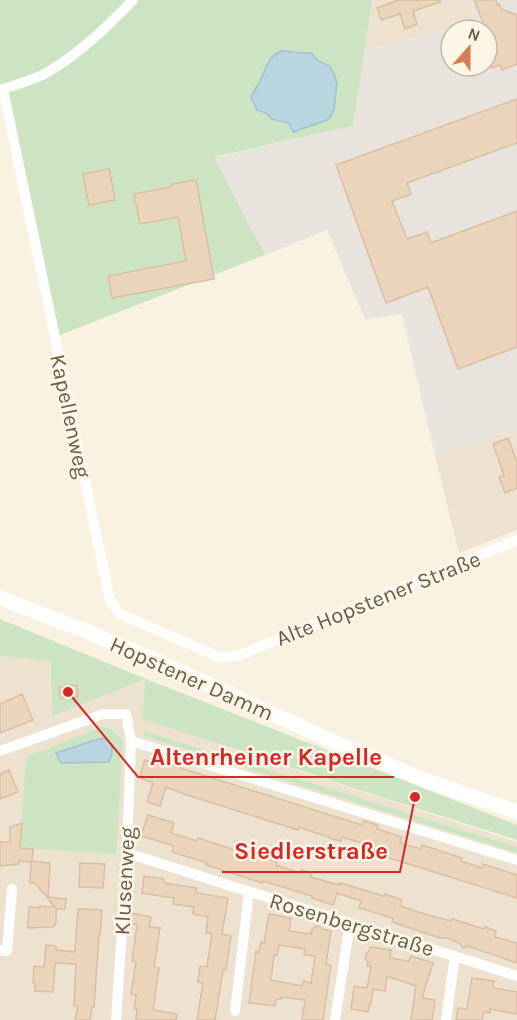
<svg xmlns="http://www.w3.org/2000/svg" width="517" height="1020" font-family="Karla,sans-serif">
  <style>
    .residential { fill: #ece2cf; fill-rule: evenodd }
    .industrial { fill: #e8e3dc; fill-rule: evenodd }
    .green { fill: #cce4c2 }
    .water { fill: #b9d5df; stroke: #a0c2d0; stroke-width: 1.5 }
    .building { fill: #ebd4bc; stroke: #dbbd9f; stroke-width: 1.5; fill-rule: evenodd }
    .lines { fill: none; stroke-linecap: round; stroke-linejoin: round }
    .minor { stroke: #fff; stroke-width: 10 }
    .secondary { stroke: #fff; stroke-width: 15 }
    .labels { text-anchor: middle; stroke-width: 5; stroke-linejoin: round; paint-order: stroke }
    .street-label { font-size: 22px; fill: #6c5b4b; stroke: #fcf6e7 }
    .leader { fill: none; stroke: #d62828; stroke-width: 2 }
    .callout-dot { fill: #d62828; stroke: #fcf6e7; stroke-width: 2 }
    .callout-label { font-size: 24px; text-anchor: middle; font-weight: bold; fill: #d62828; stroke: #fcf6e7; stroke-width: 5; stroke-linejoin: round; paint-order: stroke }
  </style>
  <rect width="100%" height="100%" fill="#f9f2e1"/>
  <path class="residential" d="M372 0H472L473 24 364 51Z
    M517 429V530L459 553 435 456Z
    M0 656 51 661 146 679 219 745 517 842V847L144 731 143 736 517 853V1020H0ZM108 728 115 731 120 736 121 770 54 769 44 749Z"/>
  <path class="industrial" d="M472 0H517V429L435 456 402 314 365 319 327 230 265 255 213 158 353 126 364 51 473 24ZM451 30H487V66H451Z"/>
  <path class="green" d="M0 0H372L353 126 214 157 265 255 55 337 0 90Z
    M0 619 146 679 517 825V840L384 798 143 719 145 679 52 716 51 661 0 656Z
    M101 727C112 728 118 732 123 742L116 854 20 848 26 757Z
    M144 731 517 847V853L143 736Z"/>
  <path class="water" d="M281 51C292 51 301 54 312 53L317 60 329 66 334 73 337 84 334 109 331 116 327 120 293 132 289 123 272 119 266 113 257 110 251 97C254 91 258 85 261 79 268 66 266 58 281 51Z
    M104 738 112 745V754L109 762 61 763 56 753 92 741Z"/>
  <path class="building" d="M399 0H440V2L413 11 417 24 405 29 400 14 381 20 377 8Z
    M474 0H496L497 5 499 4 501 9 517 15V64L502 70 500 65 492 68 487 54V30H486Z
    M517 99V143L407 183 411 194 392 201 407 239 427 232 431 243 517 211V347L458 369 428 287 386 303 336 165Z
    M109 169 115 200 89 205 83 174Z
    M196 180 214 279 112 298 108 276 186 261 178 217 140 224 134 194 172 187V184Z
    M508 438 517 462V488L505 493 499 477 504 475 493 444Z
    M77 685 78 697 60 698 59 687Z
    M22 694 33 720 0 733V704Z
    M152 759 362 825 364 821 378 825 377 829 402 837 400 843 421 849 422 845 462 858 461 861 482 868 483 864 517 875V898L370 852 372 846 342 837 341 841 333 839 299 827 298 830 187 795 166 787 160 806 147 802 153 783 141 778V772L145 760 151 762Z
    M9 770 18 792 0 799V774Z
    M148 815 174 823 171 833 197 841 198 838 265 860V858L277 862 276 865 300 873 301 870 312 873 311 877 339 885 340 883 384 896 385 894 402 900 400 906 431 916 451 921 452 919 484 929 485 927 496 931 495 937 517 943V963L468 946 463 948 461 944 447 938H440L392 922 393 918 359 908 361 901 337 893 333 905 312 898V896L263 881 262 883 241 876 206 865 207 863 172 852 174 846 141 836Z
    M22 823 20 848 33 849 32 861 50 863 48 897 66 899 65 909H56V923L54 927 28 928 29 907 40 908V906L55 907 35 883H30L31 862 19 861V864L0 866V842H10V827Z
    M80 863 105 864 103 888 79 887Z
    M144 876 164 879V883L197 888 196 893 228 898 222 934 231 936 226 970H223L215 1020H197L203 983 198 982 200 966 207 967 212 933H206L208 917 193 914 194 907 173 904 174 898 142 893Z
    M78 909 102 910 100 935H99L94 1007H92L90 1020H75L78 1006H74L76 964 55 963 53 992 35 991V983H33L34 966 44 967 46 945 56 946V950L75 952Z
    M131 913 151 917 149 927 160 928 154 967 159 968 153 1010 177 1014 176 1020H136L137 1009H134L136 995 131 994 136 962 132 961 137 925 130 923Z
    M269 914 291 918 289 931 311 934 312 929 316 926 320 927 322 929 331 931 326 964 331 965 323 1020H302L305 1000 281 997V999H276L275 1006 249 1003 256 951 259 952 261 942 264 943ZM279 945 305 949 304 955 315 956 311 983 303 981 302 986 271 980 274 955H277Z
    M370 947 391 950 390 958 409 961 411 956 433 963 422 998 435 1000 432 1020H411L416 986 387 976 385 991 373 989 371 1003 370 1004 368 1012 351 1009 354 986 367 988 371 966H367L368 962 365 958 366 954 369 951Z
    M472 978 494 981 493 988 517 992V1014L490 1009V1013L484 1012 482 1020H456L458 1008 467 1009Z"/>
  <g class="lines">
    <path class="minor" d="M3 89 110 600 120 614 221 658 240 655 517 540
      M0 90C15 85 34 80 48 72 80 53 107 27 133 0
      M131 741 517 860
      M0 751 103 714H126L131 741 127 853 116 1020
      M127 853 517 976
      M0 950 7 951 12 889
      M235 1011 249 892
      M335 1020 350 923
      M446 1020 455 956"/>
    <path class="secondary" d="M0 598 86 631 171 667 325 738 422 779 517 812"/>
  </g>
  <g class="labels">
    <g class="street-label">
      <text transform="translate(71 416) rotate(78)" y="8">Kapellenweg</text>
      <text transform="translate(378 598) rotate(-22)" y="8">Alte Hopstener Straße</text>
      <text transform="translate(192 678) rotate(24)" y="8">Hopstener Damm</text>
      <text transform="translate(124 881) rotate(-87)" y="8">Klusenweg</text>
      <text transform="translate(352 924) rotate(17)" y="8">Rosenbergstraße</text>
    </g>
  </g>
  <path class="leader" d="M68 692L138 777H394M415 797L400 872H222"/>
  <g class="callout-dot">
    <circle cx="68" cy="692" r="6"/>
    <circle cx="415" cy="797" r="6"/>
  </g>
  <g class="callout-label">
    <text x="266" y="765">Altenrheiner Kapelle</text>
    <text x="311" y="859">Siedlerstraße</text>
  </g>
  <g transform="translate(469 48) rotate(21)"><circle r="28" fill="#fcf6e7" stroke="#c2b8a9" stroke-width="1.5"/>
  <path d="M0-4.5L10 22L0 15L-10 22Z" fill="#d58054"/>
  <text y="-9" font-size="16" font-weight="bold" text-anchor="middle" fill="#6c5b4b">N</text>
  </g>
</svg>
